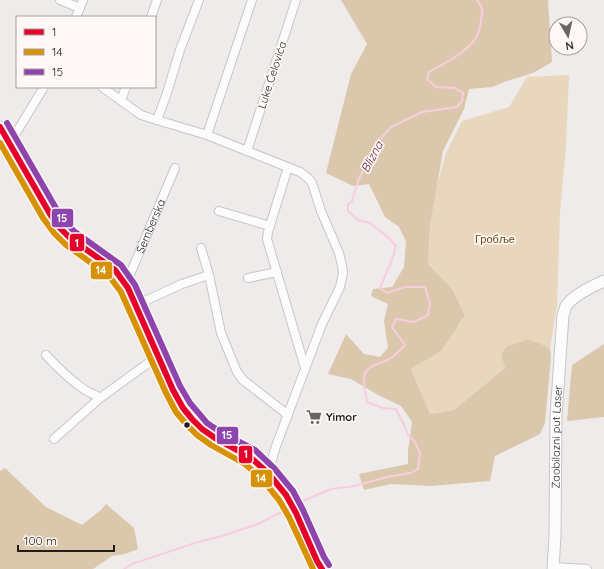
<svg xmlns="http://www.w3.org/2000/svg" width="604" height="569" font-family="Quicksand,sans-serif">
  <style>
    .green { fill: #e8d6bd }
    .forest { fill: #dbc8ac }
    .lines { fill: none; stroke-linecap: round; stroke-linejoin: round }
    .stream { stroke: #f8cdde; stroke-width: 2 }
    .street-casing { stroke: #c8c6c5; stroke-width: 10 }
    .secondary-casing { stroke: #c8c6c5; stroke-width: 13 }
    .street { stroke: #fdfcfc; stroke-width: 8 }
    .secondary { stroke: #fdfcfc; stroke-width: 11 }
    .bus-1-casing { stroke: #fef7f5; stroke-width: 9 }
    .bus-2-casing { stroke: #fef7f5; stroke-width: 9 }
    .bus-3-casing { stroke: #fef7f5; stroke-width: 9 }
    .bus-1 { stroke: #e4002b; stroke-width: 6 }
    .bus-2 { stroke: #d79104; stroke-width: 6 }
    .bus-3 { stroke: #8e44ad; stroke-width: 6 }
    .bus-dot { fill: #1f1d1c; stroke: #fef7f5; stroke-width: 1.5 }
    .labels { text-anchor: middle; stroke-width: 3.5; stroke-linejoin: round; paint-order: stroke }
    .street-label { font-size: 11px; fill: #1f1d1c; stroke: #fef7f5 }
    .park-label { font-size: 11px; fill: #6a4a0b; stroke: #fef7f5 }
    .poi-label { font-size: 11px; font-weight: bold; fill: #1f1d1c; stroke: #fef7f5; text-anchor: start }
    .water-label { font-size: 12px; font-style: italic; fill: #611d40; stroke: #fef7f5 }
    .line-badge { stroke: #fef7f5; stroke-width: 1.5 }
    .badge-label { font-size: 11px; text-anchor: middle; font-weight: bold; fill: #fff }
  </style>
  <rect width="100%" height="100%" fill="#efebea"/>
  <path class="green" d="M569 75 566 145 560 213 557 305 550 349 540 343 501 354 505 368 454 410 430 414 411 369 441 351 457 328 458 324 465 316 453 290 428 264 430 226 436 189 446 153 462 121 509 107 527 77Z"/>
  <path class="forest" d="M341 0H548L552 62 533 73 507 81 492 87 469 89 464 109 443 151 430 226 428 264 453 290 465 316 458 324 457 328 441 351 411 369 430 414 454 410 505 368 501 354 508 346 527 340 540 343 550 349 551 357 545 423 540 434 495 456 490 481 431 486 391 484 364 490 359 474 408 464V451L412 422 401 406 378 395 351 379 328 374 346 334 364 354 380 357 388 348 384 321 388 304 371 296 373 289 392 287 404 267 406 241 399 227 385 217 369 184 353 186 326 173 351 74 367 44Z
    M604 344V417L567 421 572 365Z
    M5 468 46 507 82 525 102 509 106 504 134 528 138 549 125 554 112 556 93 569H0V471Z"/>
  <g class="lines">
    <path class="stream" d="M296 504 331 489 355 486 387 477 411 473 418 469 420 453 415 442 408 435 404 425 396 409 383 408 367 402C366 394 363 385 364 377 366 364 383 364 391 358 397 354 401 349 405 345L392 327 396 319 414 322 428 315 430 304 425 287H405L387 293 380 288 393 257 396 246 390 239 370 223 358 220 348 211V205L352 201 358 181 375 145 391 127 422 112 457 107 462 101 463 93 455 88 436 87 427 79 429 72C444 64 467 52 476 38 479 32 481 26 481 20 483 11 483 7 477 0
      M124 569 132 564 195 543 222 536 258 524 289 508"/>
    <defs>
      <g id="street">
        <path d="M60 0 80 8"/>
        <path d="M76 17 83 0"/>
        <path d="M151 17 157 0"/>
        <path d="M102 87 141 115 157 120 207 135 300 172 309 179 312 183 321 211 339 253 342 266 343 273 340 287 322 324 276 446 268 473"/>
        <path d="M121 100 126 87"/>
        <path d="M157 120 166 96 180 50 199 0"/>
        <path d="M207 135 252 0"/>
        <path d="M10 143 44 87"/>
        <path d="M247 151 296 0"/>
        <path d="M288 167 268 232 267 239 305 368"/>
        <path d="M219 211 270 226"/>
        <path d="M201 248 209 275 221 333 237 372 243 380 288 415"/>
        <path d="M248 278 277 272"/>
        <path id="s1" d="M126 284 175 168"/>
        <path d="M136 305 182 284 209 275"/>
        <path d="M46 355C57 367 68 378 81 387 87 392 94 394 100 398L158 356"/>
        <path d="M54 439 100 398"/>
        <path d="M553 567 587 569"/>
      </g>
      <g id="secondary">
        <path d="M0 127 50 214 60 228 70 238 86 250 115 270 128 288 173 390 183 408 192 419 202 429 215 438 250 457 268 473 286 495 296 513 317 561 322 569"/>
        <path id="s2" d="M553 569 555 536 556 416 563 315C564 313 565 309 566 306 573 295 593 286 604 281"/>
      </g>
    </defs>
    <use href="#street" class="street-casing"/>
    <use href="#secondary" class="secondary-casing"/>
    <use href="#street" class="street"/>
    <use href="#secondary" class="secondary"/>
    <defs>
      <path id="bus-1" d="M0 127 50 214 60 228 70 238 115 270 128 288 173 390 183 408 192 419 202 429 215 438 250 457 268 473 286 495 296 513 317 561 322 569"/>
      <path id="bus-2" d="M0 143 43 218 54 233 65 244 109 276 121 292 166 393 176 412 186 424 197 435 211 445 245 464 262 479 279 500 289 517 313 569"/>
      <path id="bus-3" d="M7 123 57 210 66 223 75 232 121 265 135 285 180 386 190 403 207 423 219 431 255 450 274 468 293 491 303 510 324 557 329 565"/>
    </defs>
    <use href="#bus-1" class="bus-1-casing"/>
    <use href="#bus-2" class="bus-2-casing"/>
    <use href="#bus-3" class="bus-3-casing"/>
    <use href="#bus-1" class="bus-1"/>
    <use href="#bus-2" class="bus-2"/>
    <use href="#bus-3" class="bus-3"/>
  </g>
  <defs>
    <symbol id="supermarket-bare" viewBox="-9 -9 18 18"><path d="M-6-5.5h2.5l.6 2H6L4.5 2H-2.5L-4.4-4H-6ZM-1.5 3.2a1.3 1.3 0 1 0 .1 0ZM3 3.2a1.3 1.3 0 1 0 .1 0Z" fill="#686564" stroke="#fef7f5" stroke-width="2.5" paint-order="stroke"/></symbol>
  </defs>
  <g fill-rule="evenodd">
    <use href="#supermarket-bare" x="303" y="406" width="22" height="22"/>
  </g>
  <circle class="bus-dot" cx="187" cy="425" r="3.5"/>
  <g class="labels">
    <g class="street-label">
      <text transform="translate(272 75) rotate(-72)" y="4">Luke Ćelovića</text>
      <text dy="4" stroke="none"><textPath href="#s1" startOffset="63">Semberska</textPath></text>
      <text dy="4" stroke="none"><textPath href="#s2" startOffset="132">Zaobilazni put Laser</textPath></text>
    </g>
    <g class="park-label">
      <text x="495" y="243">Гробље</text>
    </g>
    <g class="poi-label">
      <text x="326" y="421">Yimor</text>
    </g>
    <g class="water-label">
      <text transform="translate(372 157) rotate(-62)" y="4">Blizna</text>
    </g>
  </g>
  <g class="line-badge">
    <rect x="51" y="208" width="23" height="20" rx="4" fill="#8e44ad"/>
    <rect x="69" y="233" width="16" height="19" rx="4" fill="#e4002b"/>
    <rect x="90" y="261" width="23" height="19" rx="4" fill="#d79104"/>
    <rect x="216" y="426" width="23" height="19" rx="4" fill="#8e44ad"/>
    <rect x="238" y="445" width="15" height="19" rx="4" fill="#e4002b"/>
    <rect x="250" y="469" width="23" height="19" rx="4" fill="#d79104"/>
  </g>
  <g class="badge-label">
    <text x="62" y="222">15</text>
    <text x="77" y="247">1</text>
    <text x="101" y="274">14</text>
    <text x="227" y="439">15</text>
    <text x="246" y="458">1</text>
    <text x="261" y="482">14</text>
  </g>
  <rect x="16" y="16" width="140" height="72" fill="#fef7f5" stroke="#a5a09e"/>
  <rect x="24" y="29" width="20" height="6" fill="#e4002b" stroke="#a5a09e"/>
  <text x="52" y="36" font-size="12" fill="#1f1d1c">1</text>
  <rect x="24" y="49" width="20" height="6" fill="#d79104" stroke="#a5a09e"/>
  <text x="52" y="56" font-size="12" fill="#1f1d1c">14</text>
  <rect x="24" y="69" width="20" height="6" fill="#8e44ad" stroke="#a5a09e"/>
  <text x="52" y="76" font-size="12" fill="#1f1d1c">15</text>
  <g transform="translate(568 36) rotate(171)"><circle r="19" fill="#fef7f5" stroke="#a5a09e"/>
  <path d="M0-3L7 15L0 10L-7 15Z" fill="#686564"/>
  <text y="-6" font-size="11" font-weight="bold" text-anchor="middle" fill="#1f1d1c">N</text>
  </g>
  <path d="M18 545v6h96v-6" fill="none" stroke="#1f1d1c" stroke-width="2"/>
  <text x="24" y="545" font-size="12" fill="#1f1d1c" stroke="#fef7f5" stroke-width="3" paint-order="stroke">100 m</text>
</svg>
